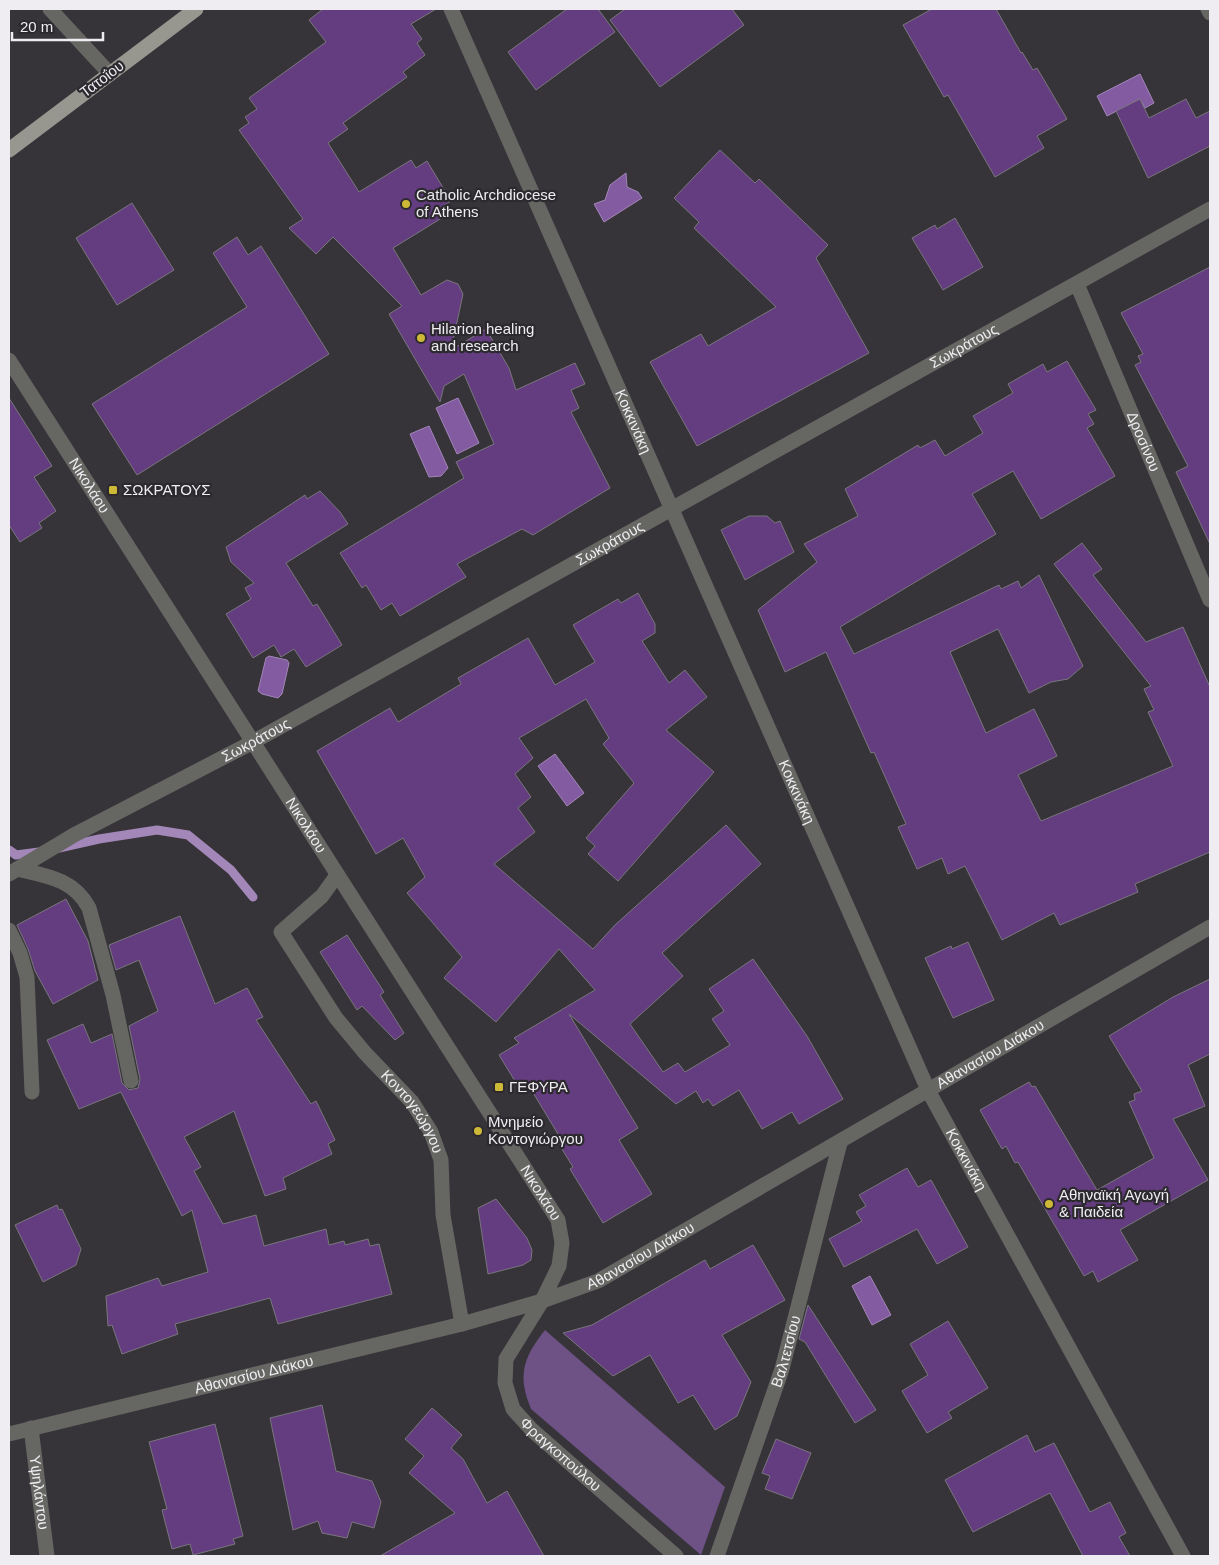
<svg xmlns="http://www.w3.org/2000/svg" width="1219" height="1565" font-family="Arial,sans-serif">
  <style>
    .green { fill: #6e5185 }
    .water { fill: #835ba1; stroke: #a387b9 }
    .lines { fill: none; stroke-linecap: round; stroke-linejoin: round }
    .stream { stroke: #a387b9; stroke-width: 9 }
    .building { fill: #643d80; stroke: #79767c }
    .minor { stroke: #666663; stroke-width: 15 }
    .major { stroke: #97968f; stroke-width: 15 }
    .poi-dot { fill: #ceb837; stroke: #2c292f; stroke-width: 2 }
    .labels { text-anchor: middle; stroke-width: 4.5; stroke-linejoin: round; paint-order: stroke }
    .street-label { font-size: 15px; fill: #efedf1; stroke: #2c292f }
    .poi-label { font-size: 15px; fill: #efedf1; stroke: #2c292f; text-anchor: start }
  </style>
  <rect width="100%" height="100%" fill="#363339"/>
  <path class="green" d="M545 1330 725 1487 701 1555 531 1409C517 1375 523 1358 545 1330Z"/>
  <path class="water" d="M1140 74 1154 103 1145 108 1140 99 1107 116 1097 96Z
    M626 173 627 187 638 192 642 198 604 222 594 204 605 200 610 185Z
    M458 398 479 443 457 454 436 408Z
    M429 426 448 468 441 476 429 477 410 434Z
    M269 656 287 660 289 663 282 694 278 698 262 694 258 691 266 658Z
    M555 754 584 793 567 806 538 766Z
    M870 1276 891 1315 872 1325 852 1286Z"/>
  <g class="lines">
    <path class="stream" d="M59 848 99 839 157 830 188 835 231 870 253 897
      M9 850 16 855 39 852"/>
  </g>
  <path class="building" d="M323 9H436L411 24 422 39 417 43 425 55 403 72 407 77 343 123 348 129 328 143 359 192 411 160 416 168 427 161 451 201 440 208 445 216 393 248 421 295 447 280 458 284 463 294 451 350 486 329 509 368 516 390 575 363 585 384 571 390 579 408 571 412 610 488 533 535 522 529 457 564 466 577 400 616 392 603 381 610 366 585 362 588 340 553 464 478 456 462 494 444 464 374 444 386 440 402 389 314 402 306 333 237 316 254 289 228 303 219 239 130 249 123 245 117 257 109 249 98 326 42 309 20Z
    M567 9H598L615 32 536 90 508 52Z
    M625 9H732L744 25 660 87 610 20Z
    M932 9H996L1021 53 1022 52 1033 70 1037 68 1067 119 1037 136 1044 148 995 177 948 95 944 97 903 25Z
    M1140 99 1149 118 1186 99 1196 118 1210 111V146L1148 178 1116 111Z
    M720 150 755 183 759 179 828 245 816 258 869 353 697 446 650 362 701 334 708 346 776 307 694 228 699 222 674 198Z
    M132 203 174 270 117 305 76 238Z
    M955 218 983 267 943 290 912 238 935 225 937 229Z
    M237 237 248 255 261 246 329 354 137 475 92 404 247 307 213 253Z
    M1210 267V544L1176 472 1188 466 1135 365 1141 362 1138 356 1143 354 1121 313Z
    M1067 361 1096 410 1088 414 1094 424 1087 428 1115 476 1041 519 1013 471 972 494 996 534 840 627 854 654 999 585 1001 589 1018 581 1021 588 1039 575 1083 666 1068 679 1051 682 1029 693 998 629 950 652 986 733 1034 709 1057 756 1018 775 1041 821 1173 766 1148 712 1154 710 1144 689 1151 686 1054 564 1082 543 1102 569 1093 575 1146 642 1183 627 1210 687V852L1135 884 1138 892 1060 925 1054 913 1002 940 965 866 948 874 942 858 917 869 898 827 906 824 874 752 871 753 826 652 785 672 758 610 817 562 804 544 858 516 845 489 918 445 920 448 935 440 945 456 983 433 973 416 1013 393 1008 384 1043 364 1047 372Z
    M9 398 52 466 34 477 56 511 39 523 42 528 20 542 9 525Z
    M320 491 340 512 348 524 286 563 313 606 317 604 342 645 306 667 294 649 281 657 274 645 253 658 226 614 251 599 245 588 254 583 231 562 226 547 305 495 307 499Z
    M749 516H767L775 523 780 521 794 552 745 580 721 530Z
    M638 593 655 624V633L642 641 669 683 685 670 707 697 666 730 714 772 618 881 588 854 595 846 586 838 634 783 603 744 609 738 586 699 519 738 533 758 515 774 531 797 518 808 535 832 494 864 593 949 615 925 726 825 761 864 662 953 683 976 630 1024 663 1072 678 1063 685 1072 730 1045 712 1019 724 1011 709 989 753 959 807 1036 843 1099 799 1124 792 1112 762 1129 739 1090 713 1106 708 1099 703 1103 696 1091 676 1104 569 1014 638 1128 619 1140 652 1194 603 1223 570 1169 573 1167 557 1141 561 1139 529 1086 521 1091 499 1055 519 1043 514 1038 595 990 559 949 496 1022 444 978 462 957 407 893 425 877 403 838 376 854 317 751 390 708 398 722 461 684 458 678 528 638 555 685 595 662 573 625 618 599 621 603Z
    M66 899 88 941 98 980 53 1004 35 971 28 949 17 925Z
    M180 916 215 1004 247 988 263 1017 256 1020 311 1104 316 1101 335 1140 328 1144 332 1154 283 1178 286 1189 265 1196 234 1111 184 1137 201 1167 194 1171 223 1224 256 1215 264 1246 326 1229 329 1245 344 1241 345 1245 368 1239 370 1246 379 1244 392 1294 278 1324 270 1298 175 1324 178 1334 122 1354 112 1325 108 1326 106 1296 158 1278 162 1286 208 1272 192 1210 182 1216 121 1092 79 1109 47 1040 83 1024 91 1043 112 1034 122 1083 129 1090 138 1088 140 1079 129 1026 158 1011 139 960 116 970 109 945Z
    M347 935 384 992 380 995 404 1033 395 1040 362 1006 357 1010 320 952Z
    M968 942 994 1000 953 1018 925 958 951 946 952 949Z
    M1210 979V1054L1188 1065 1205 1106 1173 1119 1208 1180 1120 1230 1138 1260 1098 1282 1093 1271 1084 1276 1018 1162 1015 1163 1006 1146 1002 1149 980 1110 1029 1082 1032 1087 1035 1086 1097 1190 1154 1158 1129 1102 1135 1100 1134 1094 1142 1091 1109 1036 1173 997Z
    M907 1168 918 1187 931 1180 968 1247 937 1264 917 1229 844 1267 829 1239 862 1221 856 1212 866 1206 859 1195Z
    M496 1199 527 1238 532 1250 531 1260 523 1265 488 1274 478 1208Z
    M57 1205 59 1210 62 1209 81 1249 76 1265 43 1282 15 1225Z
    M753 1245 785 1300 722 1335 751 1382 737 1416 715 1430 693 1395 678 1403 650 1355 613 1376 563 1333 592 1325 705 1260 710 1269Z
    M808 1305 876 1410 855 1423 805 1342 799 1339Z
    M948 1321 988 1388 948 1412 952 1418 927 1433 902 1391 928 1375 910 1344Z
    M322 1405 336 1471 372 1481 381 1502 374 1528 352 1522 347 1538 322 1533 318 1521 293 1530 270 1418Z
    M432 1408 462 1435 451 1448 463 1459 487 1503 507 1491 544 1556H380L455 1513 409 1473 424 1456 405 1439Z
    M215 1424 243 1536 233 1539 235 1544 193 1555 190 1544 172 1549 162 1510 167 1509 149 1442Z
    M1027 1435 1035 1452 1054 1443 1090 1512 1110 1502 1126 1533 1119 1537 1130 1556H1083L1050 1493 973 1532 945 1480Z
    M776 1439 811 1453 792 1499 765 1489 770 1476 762 1473Z"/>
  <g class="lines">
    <g class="minor">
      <path d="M50 9 110 74"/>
      <path id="s1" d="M451 9 929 1092 1183 1556"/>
      <path d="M1208 9 1210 13"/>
      <path id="s2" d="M1077 284 1210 600"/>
      <path id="s3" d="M9 360 558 1220 562 1243 559 1266 542 1301 506 1359 505 1383 513 1409 532 1430 676 1556"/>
      <path d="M17 869C47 876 74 879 89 908L113 995 131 1081"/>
      <path id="s4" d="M9 874 74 835 253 742 1210 209"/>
      <path id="s5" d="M337 875 322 896 281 932 336 1018 365 1053 412 1102 431 1132 441 1160 443 1215 462 1324"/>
      <path d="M9 930 20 953 27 977 32 1092"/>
      <path id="s6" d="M31 1428 47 1556"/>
      <path id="s7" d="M9 1434 462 1324 542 1301 598 1281 1210 927"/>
      <path id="s8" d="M717 1556 782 1369 840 1143"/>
    </g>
    <path class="major" d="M9 150 196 9"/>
  </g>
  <g class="poi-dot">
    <circle cx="406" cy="204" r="5"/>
    <circle cx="421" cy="338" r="5"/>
    <rect x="108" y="485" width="10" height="10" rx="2.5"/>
    <rect x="494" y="1082" width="10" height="10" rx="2.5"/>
    <circle cx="478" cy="1131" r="5"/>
    <circle cx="1049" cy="1204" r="5"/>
  </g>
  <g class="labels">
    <g class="street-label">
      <text transform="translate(102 79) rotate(-37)" y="5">Τατοΐου</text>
      <text dy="5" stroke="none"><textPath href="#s4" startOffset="1091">Σωκράτους</textPath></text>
      <text dy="5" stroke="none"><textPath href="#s1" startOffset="451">Κοκκινάκη</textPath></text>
      <text dy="5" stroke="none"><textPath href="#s2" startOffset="171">Δροσίνου</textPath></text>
      <text dy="5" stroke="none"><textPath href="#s3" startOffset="149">Νικολάου</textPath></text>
      <text dy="5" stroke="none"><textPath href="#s4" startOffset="686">Σωκράτους</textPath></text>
      <text dy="5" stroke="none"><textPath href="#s4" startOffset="281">Σωκράτους</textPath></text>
      <text dy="5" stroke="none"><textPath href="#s1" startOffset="856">Κοκκινάκη</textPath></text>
      <text dy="5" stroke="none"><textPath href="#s3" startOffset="552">Νικολάου</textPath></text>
      <text dy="5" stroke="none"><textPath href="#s7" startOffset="1062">Αθανασίου Διάκου</textPath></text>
      <text dy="5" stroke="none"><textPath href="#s5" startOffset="304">Κοντογεώργου</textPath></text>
      <text dy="5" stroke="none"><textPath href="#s1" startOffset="1261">Κοκκινάκη</textPath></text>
      <text dy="5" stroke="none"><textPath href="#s3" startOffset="988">Νικολάου</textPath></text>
      <text dy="5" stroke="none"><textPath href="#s7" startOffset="658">Αθανασίου Διάκου</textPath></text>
      <text dy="5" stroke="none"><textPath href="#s8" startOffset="216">Βαλτετσίου</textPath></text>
      <text dy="5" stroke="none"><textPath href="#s7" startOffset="252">Αθανασίου Διάκου</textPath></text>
      <text dy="5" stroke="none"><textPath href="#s3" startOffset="1291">Φραγκοπούλου</textPath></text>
      <text dy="5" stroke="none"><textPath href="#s6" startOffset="65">Υψηλάντου</textPath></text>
    </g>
    <g class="poi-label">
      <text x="416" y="200">Catholic Archdiocese<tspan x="416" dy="17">of Athens</tspan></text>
      <text x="431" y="334">Hilarion healing<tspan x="431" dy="17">and research</tspan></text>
      <text x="123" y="495">ΣΩΚΡΑΤΟΥΣ</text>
      <text x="509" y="1092">ΓΕΦΥΡΑ</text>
      <text x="488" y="1127">Μνημείο<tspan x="488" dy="17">Κοντογιώργου</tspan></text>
      <text x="1059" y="1200">Αθηναϊκή Αγωγή<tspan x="1059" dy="17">&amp; Παιδεία</tspan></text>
    </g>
  </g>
  <rect width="1219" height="1565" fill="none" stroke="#efedf1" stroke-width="20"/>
  <path d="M12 32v8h91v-8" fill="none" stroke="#efedf1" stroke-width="2.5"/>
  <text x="20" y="32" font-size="15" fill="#efedf1" stroke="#2c292f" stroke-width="4" paint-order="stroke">20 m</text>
</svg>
